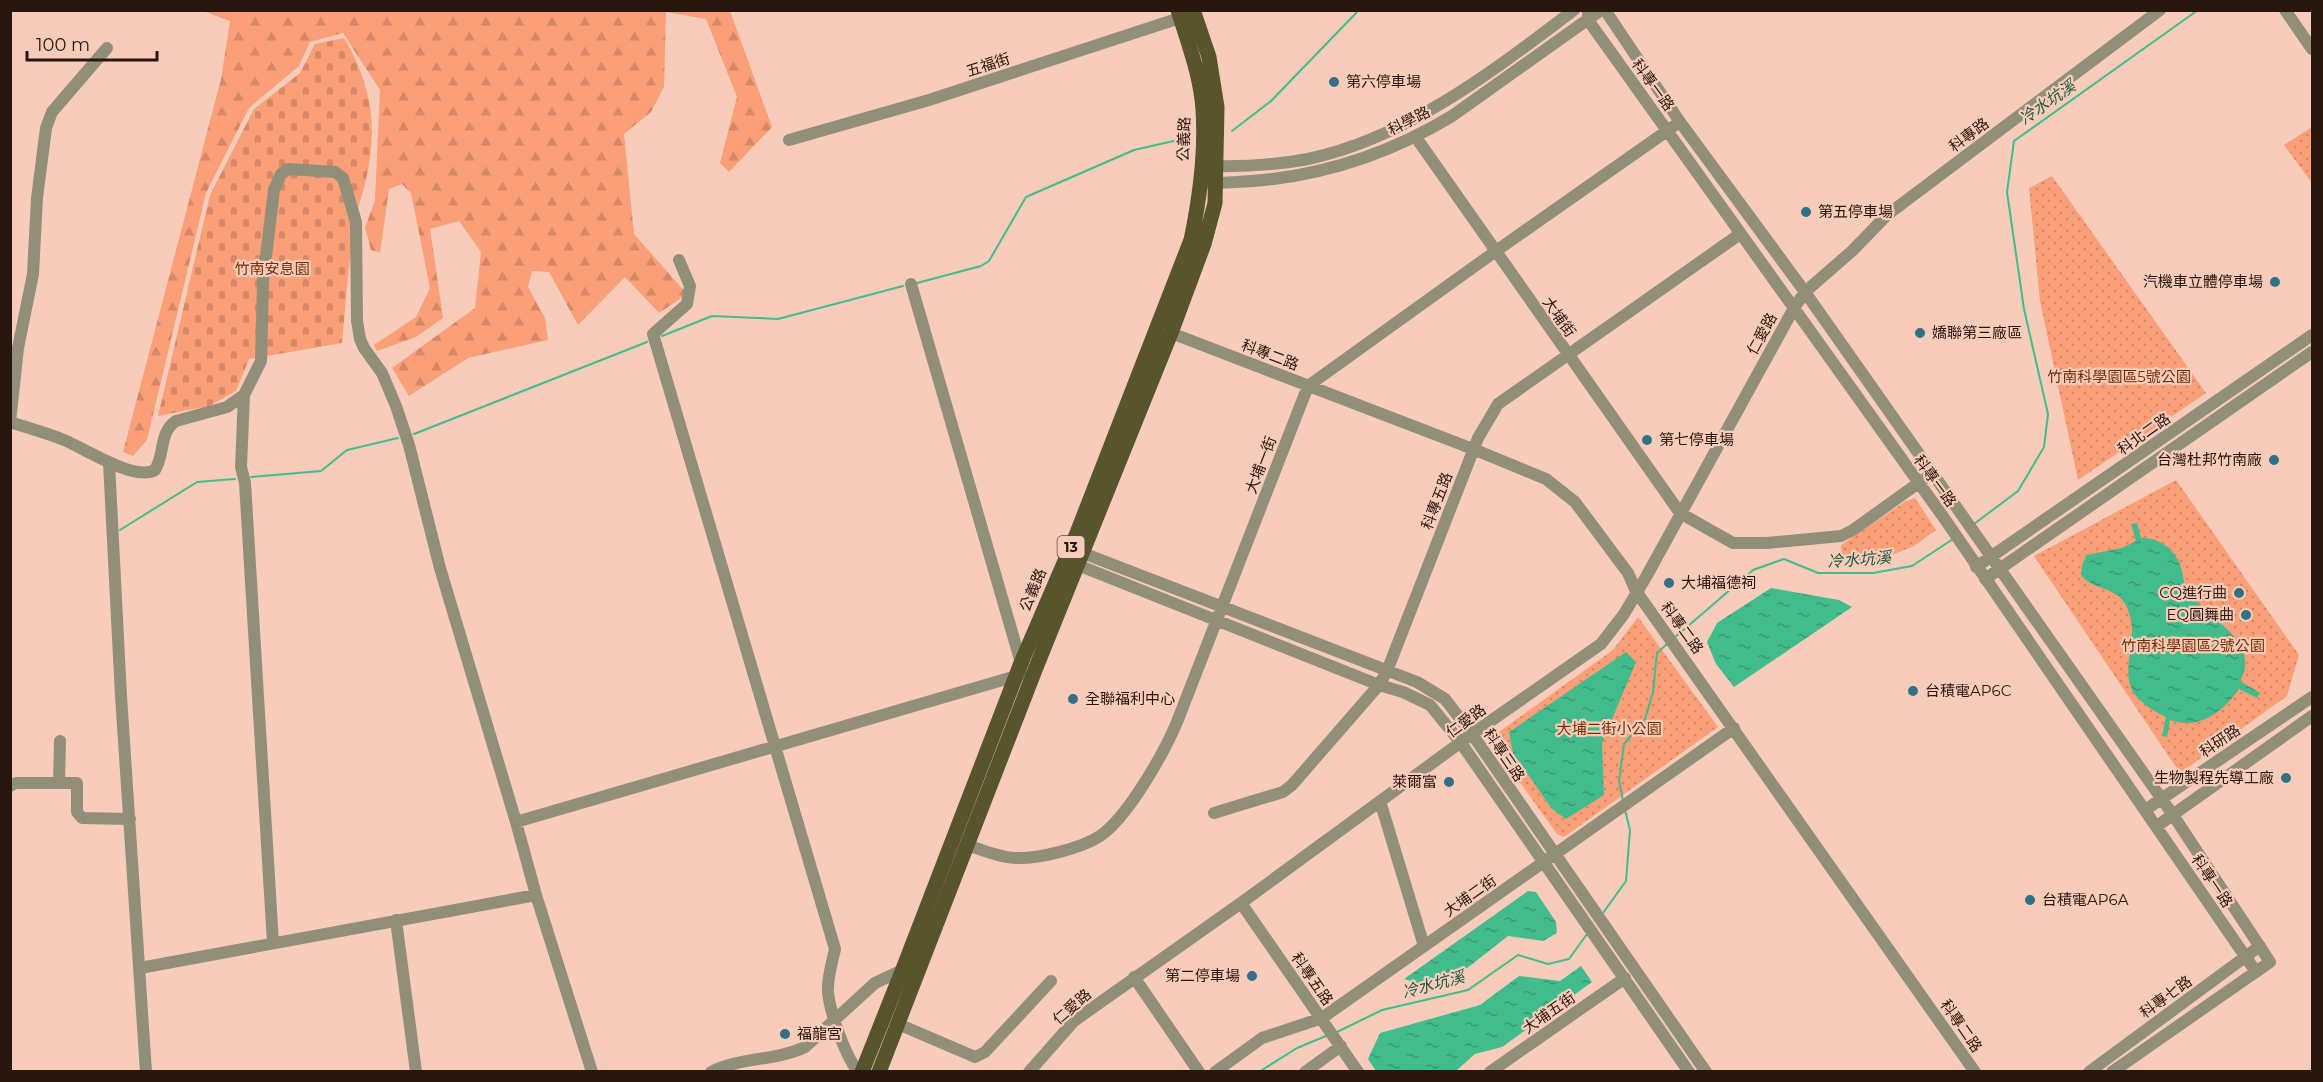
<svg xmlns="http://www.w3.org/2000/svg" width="2323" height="1082" font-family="Montserrat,'Noto Sans TC',sans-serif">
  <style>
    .forest { fill: url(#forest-firs) }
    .cemetery { fill: url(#cemetery-stones) }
    .park { fill: url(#park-dots) }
    .water { fill: url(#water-ripples) }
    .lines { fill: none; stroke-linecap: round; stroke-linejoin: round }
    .stream { stroke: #43bc8d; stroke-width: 2 }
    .minor { stroke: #918f7a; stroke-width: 12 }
    .major { stroke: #58542c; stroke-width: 15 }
    .poi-dot { fill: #317085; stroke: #f8ccba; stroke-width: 2 }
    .labels { text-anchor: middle; stroke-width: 4.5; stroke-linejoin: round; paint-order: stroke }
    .shield { fill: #f8ccba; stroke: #674d42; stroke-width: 1.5 }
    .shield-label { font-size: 14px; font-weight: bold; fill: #29160e }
    .street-label { font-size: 15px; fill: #29160e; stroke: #f8ccba }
    .poi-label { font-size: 15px; fill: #29160e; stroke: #f8ccba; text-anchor: start }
    .park-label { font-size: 15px; fill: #772d03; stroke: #f8ccba }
    .water-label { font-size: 16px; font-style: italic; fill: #1a5941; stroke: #f8ccba }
  </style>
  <defs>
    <pattern id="forest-firs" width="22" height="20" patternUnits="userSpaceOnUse" patternTransform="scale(1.5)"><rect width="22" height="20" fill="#fa9f77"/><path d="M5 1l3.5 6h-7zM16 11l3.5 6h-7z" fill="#d68866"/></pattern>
    <pattern id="cemetery-stones" width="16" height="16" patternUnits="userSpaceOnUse" patternTransform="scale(1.5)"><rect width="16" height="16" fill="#fa9f77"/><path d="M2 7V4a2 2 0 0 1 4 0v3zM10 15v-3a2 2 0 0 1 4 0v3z" fill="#d68866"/></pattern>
    <pattern id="park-dots" width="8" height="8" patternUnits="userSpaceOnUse" patternTransform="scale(1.5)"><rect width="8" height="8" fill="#fa9f77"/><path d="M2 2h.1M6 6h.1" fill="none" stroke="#d68866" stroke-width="1.8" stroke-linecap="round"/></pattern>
    <pattern id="water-ripples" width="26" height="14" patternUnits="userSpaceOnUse" patternTransform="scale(1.5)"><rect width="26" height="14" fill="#43bc8d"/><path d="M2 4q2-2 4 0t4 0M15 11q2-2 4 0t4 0" fill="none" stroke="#389872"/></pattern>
  </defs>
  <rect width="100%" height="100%" fill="#f8ccba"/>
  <path class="forest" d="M203 11H730L772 127 729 172 720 163 737 97 706 19 666 12 664 87 651 112 624 134 634 234 687 294 659 313 625 277 578 325 549 272 532 271 528 287 545 318 548 340 468 358 409 396 392 368 475 308 481 252 459 221 430 229 443 318 416 337 377 351 374 345 416 317 430 288 411 193 402 184 389 189 380 253 371 250 365 228 375 200 380 90 343 33 310 42 299 66 249 108 206 193 147 440 133 456 123 452 221 79 230 21Z"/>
  <path class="cemetery" d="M344 38C372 86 378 126 366 180 363 193 358 206 356 220 348 260 346 302 342 343L249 359 236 391 209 406 158 416 210 195 254 109 300 73 315 44Z"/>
  <path class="park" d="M2312 127V183L2284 145Z
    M2052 176 2206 393 2078 480 2040 301 2029 188Z
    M2176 480 2299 655 2287 696 2180 773 2034 556Z
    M1915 498 1936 530 1914 546 1880 560H1842L1841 545 1906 501Z
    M1638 617 1718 727 1564 837 1557 834 1489 739 1613 650Z"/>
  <path class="water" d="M2137 523 2141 538C2156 537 2171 546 2178 560 2185 574 2181 585 2193 598 2214 622 2261 644 2240 681L2260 693 2257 698 2239 689C2223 712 2200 730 2170 720L2167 737 2162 736 2166 717C2097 685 2148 651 2126 605 2116 586 2093 591 2081 575L2082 566 2086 555 2122 548 2136 541 2131 524Z
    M1771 588 1839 600 1852 607 1734 687 1716 664 1707 642 1717 623Z
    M1626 652 1636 662 1602 743 1604 795 1566 819 1552 809 1513 753 1509 732Z
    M1528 891 1536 892 1556 922 1557 933 1543 941 1508 936 1457 976 1424 985 1404 979Z
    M1581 966 1592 982 1502 1047 1475 1054 1456 1071H1376L1368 1059 1380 1033 1480 1005 1519 976 1560 981Z"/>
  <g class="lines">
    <path class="stream" d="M1232 131 1271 101 1359 10
      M917 283 981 266 989 261 1026 197 1134 150 1187 138
      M662 336 712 316 778 319 903 286
      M414 434 647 342
      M251 477 321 471 347 450 398 438
      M1974 524 2018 491 2044 447 2048 414 2024 309 2007 192 2014 141 2198 10
      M120 530 197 482 235 479
      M1673 639 1753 570 1784 559 1818 573H1873L1912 566 1953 539
      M1623 801 1619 781 1624 744 1645 719 1653 692 1657 653 1667 644
      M1603 913 1626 881 1630 830 1625 810
      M1337 1032 1382 1010 1468 990 1518 955 1548 964 1569 959 1587 934
      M1259 1072 1297 1048 1326 1036"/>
    <path class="minor" d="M1588 10V20L1944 518 2256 972
      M1605 10 1680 122 1805 292 2173 815 2270 962 2112 1072
      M2285 10 2312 49
      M107 48 52 112 46 128 37 198 33 274 18 348 10 422C28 428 47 433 64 440 84 448 135 482 155 470 165 454 159 432 176 421L227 407 244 395 261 361 263 281 274 190 281 174 288 169 335 172 343 178 356 222 357 321 360 339 364 348 382 373 396 406 409 445 440 568 516 822 536 895 592 1072
      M1415 136 1680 513 1733 543H1767L1841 536 1853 530 1924 479
      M789 140 929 100 1189 15
      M1208 166C1242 167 1276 165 1308 159 1408 138 1494 70 1574 10
      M1208 183C1218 184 1227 182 1236 182 1313 179 1386 156 1452 116L1601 10
      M679 260 690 286 687 304 653 334 835 949C832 963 827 978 828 992 830 1013 845 1055 858 1072
      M911 284 1021 663 1023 664
      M1171 333 1473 449 1546 479 1575 502 1628 573 1636 591 1975 1072
      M244 395 241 467 245 483 273 943
      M109 463 121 696 146 1072
      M1075 550 1417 682 1445 699 1472 734 1706 1072
      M1070 562 1379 685 1403 692 1430 705 1461 743 1689 1072
      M1976 567 2312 335
      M1985 579 2312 352
      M59 783 60 741
      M10 786 16 783H77V812L82 818 130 819
      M1380 801 1424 946
      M2145 810 2312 697
      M1214 813 1283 792 1292 785 1379 685 1387 671 1478 438 1498 404 1740 234
      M516 822 1023 674
      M2157 826 2312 716
      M967 845C982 850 1001 858 1016 858 1039 859 1082 848 1100 836 1128 817 1164 753 1177 722L1308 386 1496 251 1674 126
      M1241 903 1358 1072
      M396 920 416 1072
      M140 968 536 895
      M1134 977 1199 1072
      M898 1024 975 1057 985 1052 1051 981
      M711 1072C740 1057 776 1061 805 1047L875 983 907 968
      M1029 1072 1074 1021 1241 903 1472 734 1601 644 1624 614 1646 577 1794 308 1805 292 1852 251 1887 215 2160 10
      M1215 1072 1262 1038 1322 1018 1734 728
      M1305 1072 1341 1046
      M1490 1072 1625 978
      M2089 1072 2260 946"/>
    <path class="major" d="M862 1072 903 969 1021 663 1077 533 1191 240C1200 197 1206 154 1203 110 1201 76 1188 43 1178 10
      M879 1072 1035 670 1171 333 1204 244 1215 203 1217 107 1209 57 1193 10"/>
  </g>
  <g class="poi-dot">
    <circle cx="1334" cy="82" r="6"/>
    <circle cx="1806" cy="212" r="6"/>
    <circle cx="2275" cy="282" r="6"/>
    <circle cx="1920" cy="333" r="6"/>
    <circle cx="1647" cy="440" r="6"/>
    <circle cx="2274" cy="460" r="6"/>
    <circle cx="1669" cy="583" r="6"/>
    <circle cx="2239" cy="593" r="6"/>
    <circle cx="2246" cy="615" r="6"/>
    <circle cx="1913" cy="691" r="6"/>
    <circle cx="1073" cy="699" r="6"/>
    <circle cx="2286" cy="778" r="6"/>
    <circle cx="1449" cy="782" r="6"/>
    <circle cx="2030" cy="900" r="6"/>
    <circle cx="1252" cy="976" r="6"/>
    <circle cx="785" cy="1034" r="6"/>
  </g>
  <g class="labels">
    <rect class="shield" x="1057.5" y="536" width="27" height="22" rx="4.5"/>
    <g class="shield-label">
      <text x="1071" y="552">13</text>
    </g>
    <g class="street-label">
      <text transform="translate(988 65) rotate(-18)" y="5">五福街</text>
      <text transform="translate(1653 85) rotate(54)" y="5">科專一路</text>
      <text transform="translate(1409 121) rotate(-27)" y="5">科學路</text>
      <text transform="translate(1969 135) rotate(-37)" y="5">科專路</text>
      <text transform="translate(1184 139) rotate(-88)" y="5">公義路</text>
      <text transform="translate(1559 317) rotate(55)" y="5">大埔街</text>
      <text transform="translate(1762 334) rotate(-61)" y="5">仁愛路</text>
      <text transform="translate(1270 355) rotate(21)" y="5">科專二路</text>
      <text transform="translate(2144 434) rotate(-35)" y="5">科北二路</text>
      <text transform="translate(1261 465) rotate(-69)" y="5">大埔一街</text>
      <text transform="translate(1935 481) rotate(54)" y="5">科專一路</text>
      <text transform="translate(1437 501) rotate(-69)" y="5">科專五路</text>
      <text transform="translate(1033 590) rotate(-67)" y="5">公義路</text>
      <text transform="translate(1682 628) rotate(54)" y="5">科專二路</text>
      <text transform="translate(1466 721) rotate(-36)" y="5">仁愛路</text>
      <text transform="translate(2220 741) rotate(-34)" y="5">科研路</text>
      <text transform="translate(1504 755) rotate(56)" y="5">科專三路</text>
      <text transform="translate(2212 881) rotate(56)" y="5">科專一路</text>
      <text transform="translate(1470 896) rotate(-35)" y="5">大埔二街</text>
      <text transform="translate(1312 979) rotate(55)" y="5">科專五路</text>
      <text transform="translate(2166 997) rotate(-36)" y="5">科專七路</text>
      <text transform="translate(1072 1007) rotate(-41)" y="5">仁愛路</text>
      <text transform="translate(1549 1013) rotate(-35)" y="5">大埔五街</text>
      <text transform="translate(1961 1026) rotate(55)" y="5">科專二路</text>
    </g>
    <g class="poi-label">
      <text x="1346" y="87">第六停車場</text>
      <text x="1818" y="217">第五停車場</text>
      <text x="2263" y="287" text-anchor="end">汽機車立體停車場</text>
      <text x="1932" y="338">嬌聯第三廠區</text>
      <text x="1659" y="445">第七停車場</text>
      <text x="2262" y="465" text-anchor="end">台灣杜邦竹南廠</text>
      <text x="1681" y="588">大埔福德祠</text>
      <text x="2227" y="598" text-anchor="end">CQ進行曲</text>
      <text x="2234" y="620" text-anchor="end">EQ圓舞曲</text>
      <text x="1925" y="696">台積電AP6C</text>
      <text x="1085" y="704">全聯福利中心</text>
      <text x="2274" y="783" text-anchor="end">生物製程先導工廠</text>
      <text x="1437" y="787" text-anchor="end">萊爾富</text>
      <text x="2042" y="905">台積電AP6A</text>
      <text x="1240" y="981" text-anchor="end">第二停車場</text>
      <text x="797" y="1039">福龍宮</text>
    </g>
    <g class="park-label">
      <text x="272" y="274">竹南安息園</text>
      <text x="2119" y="382">竹南科學園區5號公園</text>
      <text x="2193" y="651">竹南科學園區2號公園</text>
      <text x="1609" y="734">大埔二街小公園</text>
    </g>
    <g class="water-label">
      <text transform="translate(2047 102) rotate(-35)" y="6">冷水坑溪</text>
      <text transform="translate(1859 559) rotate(-4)" y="6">冷水坑溪</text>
      <text transform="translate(1433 984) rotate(-15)" y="6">冷水坑溪</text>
    </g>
  </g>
  <rect width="2323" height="1082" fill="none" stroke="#29160e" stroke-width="24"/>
  <path d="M27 51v9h130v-9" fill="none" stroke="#29160e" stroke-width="3"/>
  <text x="36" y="51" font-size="18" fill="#29160e" stroke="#f8ccba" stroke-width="4.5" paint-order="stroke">100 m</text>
</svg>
